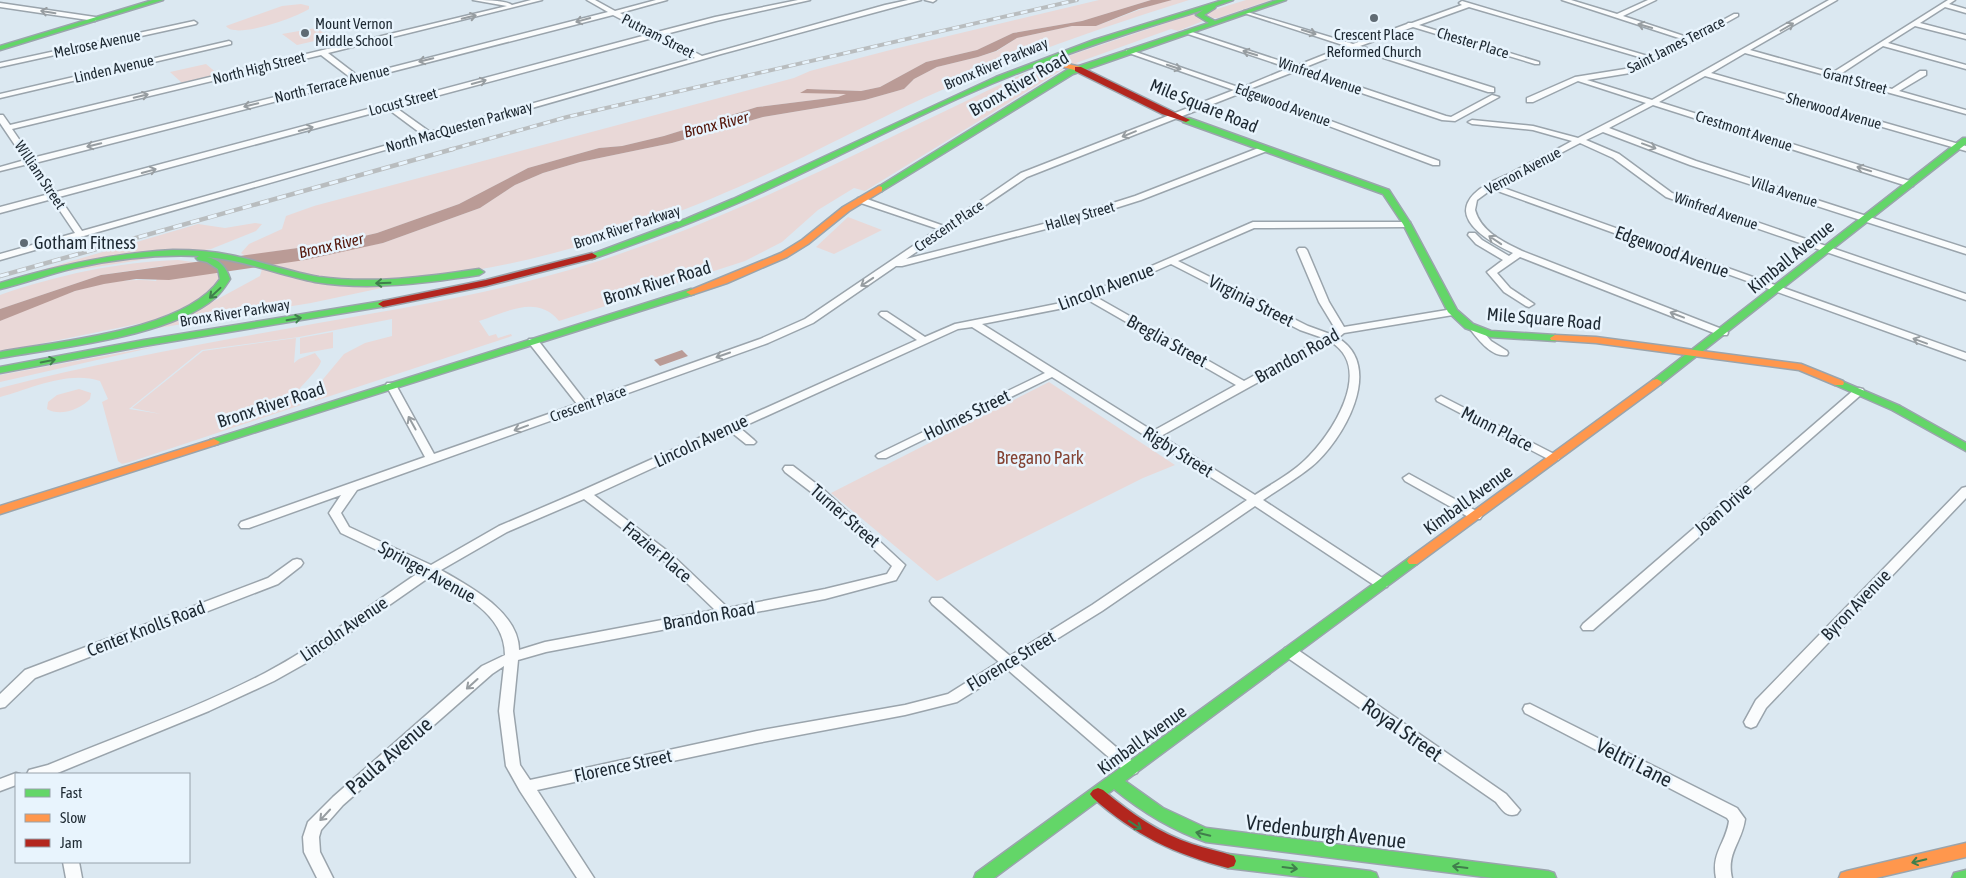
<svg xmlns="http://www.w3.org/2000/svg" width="1966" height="878" font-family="'Asap Condensed',sans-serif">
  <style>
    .green { fill: #e9d8d7 }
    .water { fill: #ba9b96 }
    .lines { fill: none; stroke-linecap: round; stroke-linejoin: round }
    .street-casing { stroke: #9aa4ac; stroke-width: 3 }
    .fast-casing { stroke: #9aa4ac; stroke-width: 3 }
    .slow-casing { stroke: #9aa4ac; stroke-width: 3 }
    .jam-casing { stroke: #9aa4ac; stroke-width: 3 }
    .street { fill: #fafcfd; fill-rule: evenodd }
    .fast { fill: #63d668; fill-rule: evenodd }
    .slow { fill: #ff974d; fill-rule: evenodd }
    .jam { fill: #b3261e; fill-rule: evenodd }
    .rail-far1-casing { stroke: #b9bdbf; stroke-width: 4 }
    .rail-casing { stroke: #b9bdbf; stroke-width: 4.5 }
    .rail-far1 { stroke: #e8f4fd; stroke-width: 2.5; stroke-dasharray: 7; stroke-linecap: butt }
    .rail { stroke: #e8f4fd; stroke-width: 3; stroke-dasharray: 9; stroke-linecap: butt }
    .oneway { stroke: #979da1 }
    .oneway2 { stroke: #407f4c }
    .poi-dot { fill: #606b74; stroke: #e8f4fd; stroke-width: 2 }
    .labels { text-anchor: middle; stroke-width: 5; stroke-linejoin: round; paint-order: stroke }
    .far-poi-label { font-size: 15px; fill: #1d2831; stroke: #e8f4fd; text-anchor: start }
    .far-street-label { font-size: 15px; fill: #1d2831; stroke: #e8f4fd }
    .far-water-label { font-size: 16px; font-style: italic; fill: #521408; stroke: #e8f4fd }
    .street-label { font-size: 18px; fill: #1d2831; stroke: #e8f4fd }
    .poi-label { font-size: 18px; fill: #1d2831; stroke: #e8f4fd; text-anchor: start }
    .park-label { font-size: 18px; fill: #844233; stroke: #e8f4fd }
    .near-street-label { font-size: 21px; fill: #1d2831; stroke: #e8f4fd }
  </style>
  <rect width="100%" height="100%" fill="#dbe8f1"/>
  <path class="green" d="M1099 0H1151L1082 21 1013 33 977 50 926 62 880 87 861 91 807 89 848 94 838 97 757 107 664 136 622 146 599 148 528 168 459 204 377 233 334 243 270 252 280 263 383 243 480 208 515 185 543 173 580 162 672 143 763 117 865 100 904 89 914 79 937 67 978 57 997 51 1017 38 1072 26H1096L1152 5 1172 0H1189C1099 28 1011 59 926 97 871 122 818 151 763 176 634 235 473 290 329 278 302 275 273 264 247 257L241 253 249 244 282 229 286 216 314 206 794 78 810 71 894 49Z
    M1246 0H1271L1218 18H1213L1204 13Z
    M301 4 309 6V9C297 17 235 40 226 26L282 6Z
    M1193 14 1203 21 1178 31 1171 29 1076 63 1081 65 1044 64Z
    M316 28 332 37 297 45 282 34Z
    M206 64 218 74 182 83 170 72Z
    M1048 66 1065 68 865 191 854 188 818 210 782 242 745 261 559 321C537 294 507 312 479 321L489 336 496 334 498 338 511 334 512 336 315 401 314 390 344 354 365 343 392 336V319L299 337 202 350 129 409 161 414 132 408 203 351 296 338 294 363 299 359 315 353 321 361C320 369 300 386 295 395L301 405 130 462 122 464 118 461 102 402 108 399 100 381C68 370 30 389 0 397V388C96 363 194 345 291 328 378 312 466 299 551 275 717 230 868 146 1023 74Z
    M848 217 882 230 834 254 816 247Z
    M255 223 262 224 256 231 211 249 0 282 198 224 225 228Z
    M178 260 208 264 220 277 207 297 152 321 0 352V321C49 300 102 275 156 281L163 266 101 275 0 309V295C57 275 118 262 178 260Z
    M262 269 391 286 311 303 152 329 214 301 260 276Z
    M333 332V348L300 354V338Z
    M163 345 0 382V375Z
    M1049 382 1175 465 1143 478 937 581 831 493Z
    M79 389 91 393 90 399C81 409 60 417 47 409L48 402 57 395Z"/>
  <path class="water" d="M1151 0H1172L1139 9 1096 26H1072L1017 38 996 51 978 57 937 67 914 79 904 89 865 100 763 117 672 143 580 162 543 173 515 185 480 208 383 243 305 260 169 280 136 279 104 284 75 291 0 321V309L101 275 334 243 377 233 459 204 528 168 599 148 622 146 664 136 757 107 838 97 846 94 800 93 807 89 861 91 880 87 926 62 977 50 1013 33 1082 21Z
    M682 350 688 356 660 366 654 360Z"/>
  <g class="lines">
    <defs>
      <path id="street" d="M473 0C484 0 505 0 512 5L531 0H542L328 53 358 76 608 12 587 0H595L615 11 656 0H667L620 13 657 32 715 17 798 0H810L716 21 662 35 702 56 885 5 908 0H921L721 54 0 260V254L75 233 52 199 0 213V207L49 194 28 164 0 171V167L25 160 0 123V115H3L10 125 507 6ZM613 15 650 34 56 192 35 163ZM656 37 695 58 430 132 395 107ZM321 55 351 78 32 158 12 129ZM388 109 423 135 82 231 59 197Z
        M925 0H936L933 2Z
        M1562 0H1571L1617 14 1648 0H1656L1623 16 1690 38 1734 14H1738V16L1693 41 1630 73 1587 80 1652 100 1829 0H1837L1750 50 1832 73 1948 0H1955L1949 4 1966 9V13L1945 7 1920 23 1966 35V39L1915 26 1888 43 1966 65V69L1883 46 1839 75 1892 89 1920 71H1926V75L1899 91 1966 110V114L1745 53 1711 73 1966 146V151L1705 76 1659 102 1913 182V186H1907L1653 105 1609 128 1696 161 1966 248V254L1690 165 1603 132 1586 140 1619 154 1672 193 1966 294V300L1666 197 1613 158 1580 143 1498 186 1966 353V360L1492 189 1477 200 1475 210C1481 232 1504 242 1522 251L1727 331 1728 333 1727 335H1719L1520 257 1497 273 1510 288 1534 304 1529 307 1526 306 1504 292 1487 272 1503 260 1476 244 1468 235 1469 233H1475L1482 240 1509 256 1513 253C1498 246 1467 230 1466 211 1466 204 1470 198 1474 194 1484 184 1498 179 1511 173 1531 162 1552 152 1572 141L1533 130 1472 124 1468 122 1472 120 1533 126 1578 138 1646 103 1578 81 1533 102H1527V98L1575 77 1625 69 1646 59 1469 7 1419 25 1539 62V64H1535L1413 27 1360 46 1494 88V92H1488L1353 48 1303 68 1446 116 1451 117 1492 95 1499 97 1455 121 1442 120 1296 71 1247 90 1439 161V165H1433L1241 93 1027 177 906 259 1059 220 1135 196 1261 147H1267V151L1141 200 1065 224 902 266H896L813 323 768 343 357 490 341 513 349 527 431 565 499 526 581 491 917 340 881 316 879 314 881 312H887L925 337 955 324 1071 301 1253 222H1410V226L1407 227 1254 228 1178 261 1308 326 1330 334 1336 330 1319 302 1297 250 1299 248H1305L1307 250 1329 302 1344 327 1453 309 1458 312 1453 315 1344 333 1338 338C1386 367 1342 442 1311 467 1296 479 1279 489 1263 500L1387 581 1388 584 1387 587H1377L1255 506 1102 611 1018 663 1137 765 1139 769 1137 773 1132 775 1127 773 1008 670 957 702 905 715 757 743 537 790 594 878H577L520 791 506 766 499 711 504 666 492 674 343 805 321 830 319 837 320 852 333 878H317L304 852 303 837 308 822 333 797 482 666 505 655C505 614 462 594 431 576L306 663 274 681 209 711 55 774H27L29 770 48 765C120 735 196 709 265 673 320 644 370 605 421 571L341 533 329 513 341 495 249 528H241L239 525 241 522 425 457 386 385 387 383H395L396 385 434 454 577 404 529 343 528 341 529 339H537L585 401 760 339 805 319 938 229 858 202V198H864L944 226 1021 173 1234 90 1126 52V50H1130L1241 88 1289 68 1185 33V31H1189L1296 66 1346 46 1244 13V11L1353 44 1407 24 1408 23H1412L1462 5 1459 3 1462 1 1651 57 1685 40ZM1171 264 1300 330 1323 338 1244 381 1096 297ZM1088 300 1236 385 1153 431 982 324 1074 306ZM972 327 1045 373 878 454 876 456 878 458H886L1052 377 1247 500 1092 605 1010 656 942 598H932L930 601 932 604 999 662 948 694 905 705 757 731 530 780 520 765 513 711 518 660 546 652 825 599 896 580 905 565 823 489 793 466H785L783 469 785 472 815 495 892 566 887 574 825 589 728 608 670 553 594 495 731 432 746 444H754L756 442 754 440 740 428 958 329ZM1331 342C1375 369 1331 436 1305 460 1291 474 1271 484 1255 495L1161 436ZM584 499 662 559 715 610 545 642 519 650C519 612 470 587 441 570L507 532Z
        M0 3 95 17 98 19 95 21 0 7Z
        M194 21 197 23 196 24 0 67V63Z
        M229 41 231 42V44L0 98V94Z
        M1475 326 1479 327 1491 341 1507 351 1508 353 1507 355C1492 358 1478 339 1470 329Z
        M1859 388 1863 389 1864 391 1863 393 1593 630H1583L1581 627 1583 624 1855 389Z
        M1441 396 1558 456 1560 458 1558 460H1550L1437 401 1436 399Z
        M1409 474 1480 513 1482 516 1480 519H1472L1405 481 1403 478Z
        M1966 487V498L1766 708 1756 726 1751 728 1746 726 1744 722 1756 700 1962 488Z
        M297 559 301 560 303 563 301 566 278 584 35 678 5 707 0 708V694L25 670 268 578 293 560Z
        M1290 647 1295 648 1506 794 1520 810 1517 814C1507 818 1502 810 1496 802L1285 656 1283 652 1285 648Z
        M1530 704 1737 808 1745 819C1742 842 1726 853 1732 878H1716C1711 853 1726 843 1729 821L1727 818 1525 713 1523 709 1525 705Z
        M16 773 20 774H16V785L0 791V779Z
        M63 862H79L82 878H66Z"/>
      <path id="fast" d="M153 0H163L0 50V46Z
        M1223 0H1233L1216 6 1215 8 1204 15 1215 21 1277 0H1286L1073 74 882 191H876L875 189 1067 70 1209 23 1196 15 1203 10C1123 34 1044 60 968 94 891 128 817 168 740 202 692 223 644 241 595 258L592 259 587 256 686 219 733 199 996 77 1094 40Z
        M1183 118H1189L1389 190 1411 224 1457 310 1473 324 1491 331 1555 335 1560 338 1555 341 1490 337 1465 328 1448 312 1403 224 1383 194 1183 122Z
        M1963 138H1966V144L1661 384H1653L1652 382 1653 380Z
        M173 250C192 250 211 251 230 255 260 261 289 272 319 277 373 284 426 277 479 269L484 272 479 275C425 283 370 291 315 282 279 275 244 260 207 257 220 260 226 267 230 279 226 285 222 292 216 297 170 337 60 347 0 358V352C59 341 185 331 220 279L218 269 207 262 198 260 196 258 199 256C156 254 115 259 74 268 49 274 25 283 0 289V283C57 266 113 253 173 250Z
        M691 289 694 290 696 292 694 294 218 444 214 445 208 442 210 440Z
        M383 301 388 304 386 306 144 346 0 373V367L144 340Z
        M1839 380 1900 406 1966 443V451L1892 410 1835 385 1834 383 1835 381Z
        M1413 557 1417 558 1419 561 1417 564 1125 781 1163 808 1206 828 1548 871 1554 873 1556 878H1493L1206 842C1172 830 1142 812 1114 789L994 878H974L976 873 1409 558Z
        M1228 854 1370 871 1376 873 1378 878H1312L1228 868 1222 866 1220 861 1222 856Z
        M1966 870V878H1952L1954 873Z"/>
      <path id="slow" d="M1059 62 1081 67 1082 69 1078 71 1059 66 1040 68 1036 66 1040 64Z
        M879 186 882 187V191L849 211 808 244 787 257 727 283 691 295 686 292 781 253 802 240 843 207Z
        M1555 335 1596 337 1801 364 1843 381 1844 383 1843 385H1835L1799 370 1596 343 1551 340 1550 338Z
        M1657 379 1662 382 1661 384 1417 564H1409L1407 561 1409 558 1653 380Z
        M214 439 220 442 218 444 0 514V506Z
        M1966 843V857L1876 878H1839L1841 873 1847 871Z"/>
      <path id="jam" d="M1075 67H1081L1190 120 1186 122 1162 114 1075 71Z
        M592 253 597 256 595 258 486 286 383 307 378 304 383 301 486 280Z
        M1098 788 1103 790C1130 813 1159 833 1192 844 1206 849 1220 851 1234 856L1236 861 1234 866 1228 868C1174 854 1135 835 1093 798L1090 794 1093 790Z"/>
    </defs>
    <use href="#street" class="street-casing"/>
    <use href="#fast" class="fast-casing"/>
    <use href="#slow" class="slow-casing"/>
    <use href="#jam" class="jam-casing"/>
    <use href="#street" class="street"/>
    <use href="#fast" class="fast"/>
    <use href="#slow" class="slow"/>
    <use href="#jam" class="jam"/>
    <defs>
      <path id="rail-far1" d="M449 150 567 117 1077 0"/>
      <path id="rail" d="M0 276 453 149"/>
    </defs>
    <use href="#rail-far1" class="rail-far1-casing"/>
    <use href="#rail" class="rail-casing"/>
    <use href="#rail-far1" class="rail-far1"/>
    <use href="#rail" class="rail"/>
  </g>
  <defs><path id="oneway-shaft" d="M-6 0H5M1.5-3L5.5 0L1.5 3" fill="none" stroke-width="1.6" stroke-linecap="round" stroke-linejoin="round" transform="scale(1.25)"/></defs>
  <g class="oneway">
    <use href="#oneway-shaft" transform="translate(48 12) rotate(-171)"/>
    <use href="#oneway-shaft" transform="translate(469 17) rotate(-13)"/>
    <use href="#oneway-shaft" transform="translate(583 20) rotate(165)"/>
    <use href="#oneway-shaft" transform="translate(1645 26) rotate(-164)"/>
    <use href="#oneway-shaft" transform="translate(1787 27) rotate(-30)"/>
    <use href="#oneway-shaft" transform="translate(1309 32) rotate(17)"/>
    <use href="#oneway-shaft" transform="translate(1250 53) rotate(-163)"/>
    <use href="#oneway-shaft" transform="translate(426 60) rotate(166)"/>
    <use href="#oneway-shaft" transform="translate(1174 67) rotate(18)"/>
    <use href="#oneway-shaft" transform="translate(479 82) rotate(-15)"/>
    <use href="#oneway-shaft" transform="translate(141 96) rotate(-13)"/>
    <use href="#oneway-shaft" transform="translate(251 105) rotate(166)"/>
    <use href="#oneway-shaft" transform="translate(306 129) rotate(-15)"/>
    <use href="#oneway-shaft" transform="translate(1129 134) rotate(158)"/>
    <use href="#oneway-shaft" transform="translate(94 145) rotate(166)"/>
    <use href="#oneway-shaft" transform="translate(1649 146) rotate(20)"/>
    <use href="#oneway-shaft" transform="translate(1864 169) rotate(-163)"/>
    <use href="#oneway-shaft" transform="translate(149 171) rotate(-15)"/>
    <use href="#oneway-shaft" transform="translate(1495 240) rotate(-146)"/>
    <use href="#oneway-shaft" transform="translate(867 282) rotate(146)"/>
    <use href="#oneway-shaft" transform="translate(1677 315) rotate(-159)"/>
    <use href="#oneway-shaft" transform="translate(1920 341) rotate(-160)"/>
    <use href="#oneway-shaft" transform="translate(723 355) rotate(161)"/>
    <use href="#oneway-shaft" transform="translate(412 423) rotate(-119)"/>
    <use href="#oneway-shaft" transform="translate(521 428) rotate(160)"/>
    <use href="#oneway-shaft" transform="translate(472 684) rotate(138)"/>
    <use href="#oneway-shaft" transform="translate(325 815) rotate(133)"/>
  </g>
  <g class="oneway2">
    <use href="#oneway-shaft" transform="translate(383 283) rotate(178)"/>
    <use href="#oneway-shaft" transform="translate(215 293) rotate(137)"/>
    <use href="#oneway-shaft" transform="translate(294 319) rotate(-9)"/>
    <use href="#oneway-shaft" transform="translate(48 361) rotate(-11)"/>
    <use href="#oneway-shaft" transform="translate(1135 825) rotate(34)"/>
    <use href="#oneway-shaft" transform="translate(1203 834) rotate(-166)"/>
    <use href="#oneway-shaft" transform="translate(1919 861) rotate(167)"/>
    <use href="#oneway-shaft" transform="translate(1460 867) rotate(-173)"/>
    <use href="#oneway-shaft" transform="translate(1290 868) rotate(7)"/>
  </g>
  <g class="poi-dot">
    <circle cx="1374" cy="18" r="5"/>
    <circle cx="305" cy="33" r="5"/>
    <circle cx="24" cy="243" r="5"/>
  </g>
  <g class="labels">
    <g class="far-poi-label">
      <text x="315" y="29">Mount Vernon<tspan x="315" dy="17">Middle School</tspan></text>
      <text x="1374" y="40" text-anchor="middle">Crescent Place<tspan x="1374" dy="17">Reformed Church</tspan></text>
    </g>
    <g class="far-street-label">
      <text transform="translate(658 36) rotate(27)" y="5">Putnam Street</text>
      <text transform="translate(1473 43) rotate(17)" y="5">Chester Place</text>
      <text transform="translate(97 44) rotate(-12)" y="5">Melrose Avenue</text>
      <text transform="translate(1676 45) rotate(-27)" y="5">Saint James Terrace</text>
      <text transform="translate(996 64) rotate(-23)" y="5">Bronx River Parkway</text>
      <text transform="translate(259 68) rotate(-14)" y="5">North High Street</text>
      <text transform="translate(114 69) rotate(-13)" y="5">Linden Avenue</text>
      <text transform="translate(1320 76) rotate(19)" y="5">Winfred Avenue</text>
      <text transform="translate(1855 81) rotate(15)" y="5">Grant Street</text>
      <text transform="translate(332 84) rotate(-14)" y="5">North Terrace Avenue</text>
      <text transform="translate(403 102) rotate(-15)" y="5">Locust Street</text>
      <text transform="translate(1283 105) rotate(20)" y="5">Edgewood Avenue</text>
      <text transform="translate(1834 111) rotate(16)" y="5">Sherwood Avenue</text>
      <text transform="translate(459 127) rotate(-16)" y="5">North MacQuesten Parkway</text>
      <text transform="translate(1744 131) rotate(18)" y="5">Crestmont Avenue</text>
      <text transform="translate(1523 171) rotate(-28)" y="5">Vernon Avenue</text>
      <text transform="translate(40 175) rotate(56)" y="5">William Street</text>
      <text transform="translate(1784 192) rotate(18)" y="5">Villa Avenue</text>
      <text transform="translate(1716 211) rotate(19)" y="5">Winfred Avenue</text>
      <text transform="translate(1080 216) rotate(-16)" y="5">Halley Street</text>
      <text transform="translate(949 226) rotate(-34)" y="5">Crescent Place</text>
      <text transform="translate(627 227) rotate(-18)" y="5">Bronx River Parkway</text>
      <text transform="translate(235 313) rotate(-9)" y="5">Bronx River Parkway</text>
      <text transform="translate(588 404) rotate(-20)" y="5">Crescent Place</text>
    </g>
    <g class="far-water-label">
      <text transform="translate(716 124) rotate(-14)" y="6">Bronx River</text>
      <text transform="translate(331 245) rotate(-13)" y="6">Bronx River</text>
    </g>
    <g class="street-label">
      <text transform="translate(1019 84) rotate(-30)" y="6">Bronx River Road</text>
      <text transform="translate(1204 106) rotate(22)" y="6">Mile Square Road</text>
      <text transform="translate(1672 252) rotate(20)" y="6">Edgewood Avenue</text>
      <text transform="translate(1791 257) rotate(-39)" y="6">Kimball Avenue</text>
      <text transform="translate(657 283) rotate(-17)" y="6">Bronx River Road</text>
      <text transform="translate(1106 287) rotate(-21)" y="6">Lincoln Avenue</text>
      <text transform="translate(1251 301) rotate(27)" y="6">Virginia Street</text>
      <text transform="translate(1544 319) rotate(5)" y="6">Mile Square Road</text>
      <text transform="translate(1167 341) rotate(29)" y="6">Breglia Street</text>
      <text transform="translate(1297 356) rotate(-29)" y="6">Brandon Road</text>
      <text transform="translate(271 405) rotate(-18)" y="6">Bronx River Road</text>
      <text transform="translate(967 415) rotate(-26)" y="6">Holmes Street</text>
      <text transform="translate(1497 429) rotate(27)" y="6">Munn Place</text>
      <text transform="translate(701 441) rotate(-25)" y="6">Lincoln Avenue</text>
      <text transform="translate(1178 452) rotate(32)" y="6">Rigby Street</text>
      <text transform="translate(1468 500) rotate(-36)" y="6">Kimball Avenue</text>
      <text transform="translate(1723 509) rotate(-41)" y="6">Joan Drive</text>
      <text transform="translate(845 516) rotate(41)" y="6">Turner Street</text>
      <text transform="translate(657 552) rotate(40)" y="6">Frazier Place</text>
      <text transform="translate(427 572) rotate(29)" y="6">Springer Avenue</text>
      <text transform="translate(1856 605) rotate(-46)" y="6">Byron Avenue</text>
      <text transform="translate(709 616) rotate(-10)" y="6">Brandon Road</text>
      <text transform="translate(146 629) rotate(-21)" y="6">Center Knolls Road</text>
      <text transform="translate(344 629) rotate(-34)" y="6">Lincoln Avenue</text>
      <text transform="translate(1011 661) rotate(-31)" y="6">Florence Street</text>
      <text transform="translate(1142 740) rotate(-36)" y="6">Kimball Avenue</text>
      <text transform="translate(623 766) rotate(-12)" y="6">Florence Street</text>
    </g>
    <g class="poi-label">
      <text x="34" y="249">Gotham Fitness</text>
    </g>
    <g class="park-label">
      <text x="1040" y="464">Bregano Park</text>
    </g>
    <g class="near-street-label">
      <text transform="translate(1402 730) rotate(35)" y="7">Royal Street</text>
      <text transform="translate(389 756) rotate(-41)" y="7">Paula Avenue</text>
      <text transform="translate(1634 763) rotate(27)" y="7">Veltri Lane</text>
      <text transform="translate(1326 832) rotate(7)" y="7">Vredenburgh Avenue</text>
    </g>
  </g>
  <rect x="15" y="773" width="175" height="90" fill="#e8f4fd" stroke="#97a2ab"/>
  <rect x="25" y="789" width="25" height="8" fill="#63d668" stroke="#97a2ab"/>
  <text x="60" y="798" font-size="15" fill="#1d2831">Fast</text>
  <rect x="25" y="814" width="25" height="8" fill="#ff974d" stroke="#97a2ab"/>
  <text x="60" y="823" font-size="15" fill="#1d2831">Slow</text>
  <rect x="25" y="839" width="25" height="8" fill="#b3261e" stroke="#97a2ab"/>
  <text x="60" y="848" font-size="15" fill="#1d2831">Jam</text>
</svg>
